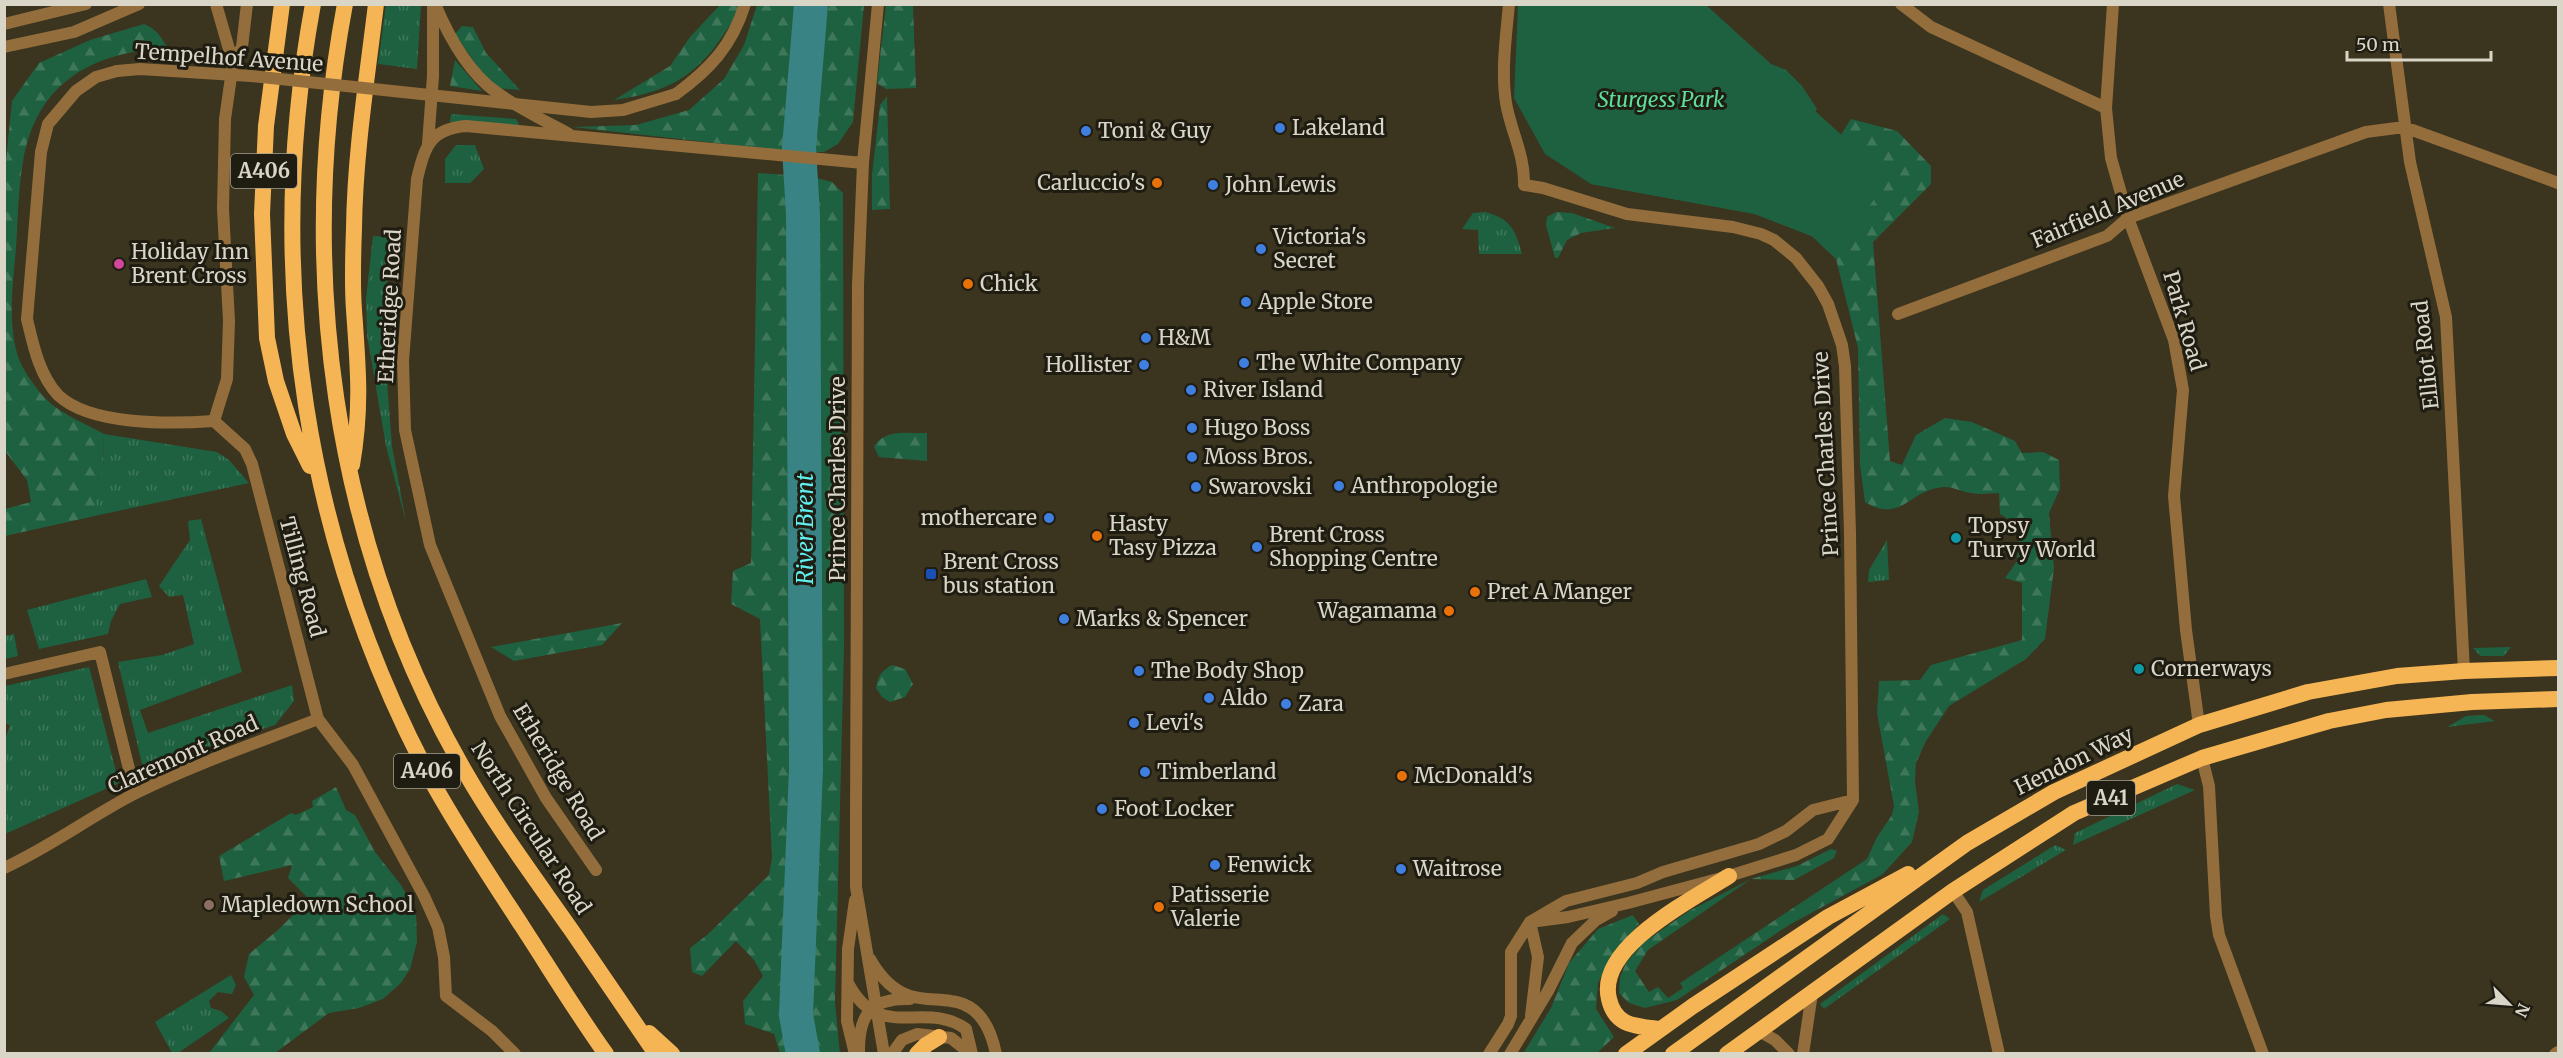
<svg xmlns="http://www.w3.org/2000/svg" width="2563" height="1058" font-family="Merriweather,serif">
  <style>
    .grass { fill: url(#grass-tufts) }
    .forest { fill: url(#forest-firs) }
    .park { fill: #1e6140 }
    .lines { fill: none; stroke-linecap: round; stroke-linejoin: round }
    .river { stroke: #398384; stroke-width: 34 }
    .minor { stroke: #936e3c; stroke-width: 12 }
    .tertiary { stroke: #936e3c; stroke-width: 12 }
    .trunk { stroke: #f6b554; stroke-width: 16 }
    .minor-bridge { stroke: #936e3c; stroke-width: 12 }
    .shop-dot { fill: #3f7fe0; stroke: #1f1c12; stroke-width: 2 }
    .food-dot { fill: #e8710a; stroke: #1f1c12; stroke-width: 2 }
    .hotel-dot { fill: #d1479c; stroke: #1f1c12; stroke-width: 2 }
    .culture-dot { fill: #0f9aa8; stroke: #1f1c12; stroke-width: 2 }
    .transit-dot { fill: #1a4fb4; stroke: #1f1c12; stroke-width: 2 }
    .education-dot { fill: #8d6e63; stroke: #1f1c12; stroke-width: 2 }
    .labels { text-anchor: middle; stroke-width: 6; stroke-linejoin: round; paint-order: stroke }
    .shield { fill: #1f1c12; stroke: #a19e91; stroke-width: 1.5 }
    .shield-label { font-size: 20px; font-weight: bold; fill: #d9d5c7 }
    .street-label { font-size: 21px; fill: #d9d5c7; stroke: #1f1c12 }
    .park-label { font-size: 21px; font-style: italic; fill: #5adf9c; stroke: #1f1c12 }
    .poi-label { font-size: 21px; fill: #d9d5c7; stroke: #1f1c12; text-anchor: start }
    .water-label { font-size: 22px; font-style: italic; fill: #61eff0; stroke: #1f1c12 }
  </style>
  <defs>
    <pattern id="grass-tufts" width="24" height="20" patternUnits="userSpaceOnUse" patternTransform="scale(1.5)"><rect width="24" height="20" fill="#1e6140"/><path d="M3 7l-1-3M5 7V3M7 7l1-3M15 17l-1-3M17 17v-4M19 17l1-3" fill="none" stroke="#3e775a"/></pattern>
    <pattern id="forest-firs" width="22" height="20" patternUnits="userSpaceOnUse" patternTransform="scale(1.5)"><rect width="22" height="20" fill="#1e6140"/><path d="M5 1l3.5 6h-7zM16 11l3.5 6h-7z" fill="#3e775a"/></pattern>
  </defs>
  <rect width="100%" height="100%" fill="#3b341e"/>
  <path class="grass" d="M386 4 421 5 417 69 378 64Z
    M451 114 516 119 520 126 450 122Z
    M456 145H475L484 169 470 183H445V159Z
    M1485 212C1511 219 1515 229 1522 254H1479L1478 230 1462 229 1473 213Z
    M373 236 391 237 383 328 392 446 406 522 386 446 367 335 366 299Z
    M104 434 217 452 229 460 249 483 99 515 92 488 103 471Z
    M201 519 242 672 140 710 148 733 292 685 294 701 275 725 143 768 118 662 162 655 194 644 183 595 169 597 159 586 190 540 188 521Z
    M1887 540 1889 580 1868 582 1869 570Z
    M146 579 152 597 120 604 111 621 108 634 39 649 27 610Z
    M14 634 18 656 5 659V636Z
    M2511 647 2504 656H2480L2473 648Z
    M89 667 119 783 5 834V740L10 725 5 723V686Z
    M2484 715 2495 721 2447 727 2466 716Z
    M2177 784 2195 790 2073 845 2075 833Z
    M2055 845 2066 850 1979 902 1983 890Z
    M1943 914 1950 919 1824 1009 1820 1004Z
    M231 975 236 985 232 994 218 992 209 1001 211 1008 221 1011 229 1018 178 1053H172L155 1022Z"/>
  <path class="forest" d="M720 5H738C737 18 729 26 722 37 694 79 663 93 614 100L670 66 690 37Z
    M757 5H797L785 151 573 127 636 125 689 110 724 79 744 45Z
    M824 5H864L853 122 838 144 824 152H808Z
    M886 5H913L916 88 886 89 877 83Z
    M1663 5H1706L1771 64 1786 70 1802 86 1817 109 1811 118Z
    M144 24C156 29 162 37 167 48 92 52 36 83 23 162 18 190 18 220 16 248 13 283 6 334 22 366 28 377 39 393 49 402 62 414 88 425 104 434L103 471 93 488 99 515 5 536V509L31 502 27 480 5 451 4 180 12 101 39 63 90 40Z
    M462 26 473 27 486 53 520 90 497 88 479 69 455 34Z
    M455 60 482 91 450 86Z
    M887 96 890 209 872 210V175L880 105Z
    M1851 119 1897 131 1931 166V184L1873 242 1890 461 1902 465 1916 435 1945 418 1972 422 2015 441 2022 453 2043 452 2059 460 2060 489 2049 513 2054 568 2045 639 2026 659 1949 706 1926 741 1916 763 1915 782 1919 812 1912 842 1883 874 1789 925 1677 1000 1645 1008 1629 1003 1619 993 1620 977 1626 963 1643 943 1689 911 1751 879 1797 866 1831 849 1837 851 1834 858 1794 880 1751 879 1648 950 1635 971 1649 992 1658 987 1668 998 1683 988 1680 983 1867 859 1877 837 1892 815 1894 806 1877 713 1879 681 1920 680 1931 665 2022 640V583L2005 578 2017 561 2019 526 2000 514 1999 493C1990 493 1980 495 1971 493 1962 492 1952 486 1943 487 1909 490 1901 524 1865 502L1860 465 1858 348 1836 259 1812 236 1755 214 1591 184 1839 138Z
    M758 173 787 175 791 228 797 770 790 1013 798 1054 780 1053 774 1034 745 1024 743 1001 763 976 754 960 736 941 702 976 692 972 690 948 707 935 769 875 772 858 760 619 731 604 733 571 751 563Z
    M813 177 832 182 843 193 844 648 835 1002 840 1054 810 1053 803 1015 815 722V593L808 297Z
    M1556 212 1572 213 1615 228 1581 233 1567 240 1558 258H1555L1546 225 1547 217Z
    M927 433V461L879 457 874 447C885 428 908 434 927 433Z
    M622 623 602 645 514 661 491 647Z
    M892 665 905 669 913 684 905 697 890 702 882 697 876 688C878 676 881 671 892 665Z
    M336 787 346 810 355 815 375 852 401 885 416 911 417 942 410 969 401 983 383 999 359 1008 329 1013 275 1053H209L254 995 244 977 249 954 278 930 309 899 288 878 292 865 224 881 219 856 291 813 296 815 313 807 312 801Z
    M1633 915 1639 924 1613 953 1598 983 1596 1009 1614 1037 1597 1053 1523 1054 1551 1008 1569 963 1598 929Z"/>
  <path class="park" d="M1518 5H1698L1888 177 1836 259 1812 236 1755 214 1591 184 1545 154 1514 98Z"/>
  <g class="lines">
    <path class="river" d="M803 1054 796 1015 806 769 803 215 799 148 811 4"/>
    <path class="minor" d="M435 4C448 35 468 72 496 92 518 108 545 121 569 134
      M878 4 863 163 858 285 856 820V887L884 1054
      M1509 4C1506 37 1501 71 1506 103 1511 132 1525 155 1524 185L1543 188 1627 214 1733 227 1761 234 1774 240 1796 258 1818 286 1828 304 1842 345 1845 366 1850 533 1853 800 1828 839 1796 855 1729 876 1628 903 1568 917 1530 922
      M1901 4 1931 27 2106 108
      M2389 4 2410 162 2446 317 2464 671
      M4 24 86 4
      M4 47 74 32 139 4
      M117 71 96 77 76 91 48 124 41 152 27 319C33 344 39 375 58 395 90 426 172 424 214 421
      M676 94C710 69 732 46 745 4
      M428 144 433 76V4
      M1898 314 2107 236 2128 218 2366 132 2404 127 2558 183
      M4 674 100 652 135 793
      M2202 758 2209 786 2216 916 2219 935 2263 1054
      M596 870 546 798 500 716 430 545 405 430 403 361 417 179C425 146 430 129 466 126L863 163
      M1953 891 1967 912 1999 1054
      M855 900 848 949 847 1021 855 1054
      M1530 922 1538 957 1531 1016
      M870 959C879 975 891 990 910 996 923 1000 937 999 951 1001 979 1004 991 1029 996 1054
      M848 983C880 1044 924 999 966 1029L972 1054
      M1759 1031 1775 1040 1789 1054
      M859 1051C859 1014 871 998 910 999
      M892 1054 902 1040 917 1034 951 1038 971 1054
      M1489 1054 1508 1024 1511 1016V952L1530 922 1566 901 1637 883 1663 872 1759 844 1786 831 1813 810 1853 800
      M1510 1054 1548 991 1572 943 1596 920 1612 911
      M1803 1054 1812 993
      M2555 1054 2558 1052"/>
    <path class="tertiary" d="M216 4 233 63
      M247 4 242 47 233 63 225 119 223 209 229 321 227 379 214 421 245 449 252 464 318 719 353 765 424 896 438 927 444 957 446 996 492 1031 515 1054
      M2113 4 2106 108 2111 158 2128 218 2174 340 2183 390 2174 496 2186 630 2199 725
      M4 868C50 847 91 816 136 793 194 764 257 743 318 719"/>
    <path class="trunk" d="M282 4 266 126 262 214 267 338 276 381 294 434 310 466
      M313 4C263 275 304 545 435 787 462 835 492 880 522 926 550 969 576 1012 606 1054
      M345 4C296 265 331 539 464 770 496 826 535 878 572 931 600 972 628 1013 656 1054
      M352 465C362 407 358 367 354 310 352 283 353 255 354 228 355 153 367 79 376 4
      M1659 1029C1635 1026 1615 1026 1609 999 1596 947 1693 899 1729 876
      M649 1033 672 1054
      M917 1054 926 1045 939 1037
      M1626 1054 1693 1006 1828 917 1908 874
      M1673 1054 1967 843 2054 792 2199 725 2308 692 2397 676 2464 671 2558 668
      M1727 1054 1953 891 2074 813 2202 758 2329 721 2386 710 2472 702 2558 699"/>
    <path class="minor-bridge" d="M117 71 140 69 251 76 591 112 623 110 676 94"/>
  </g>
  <g class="shop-dot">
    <circle cx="1280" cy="128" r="6"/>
    <circle cx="1086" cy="131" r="6"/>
    <circle cx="1213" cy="185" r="6"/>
    <circle cx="1261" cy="249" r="6"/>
    <circle cx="1246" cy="302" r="6"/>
    <circle cx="1146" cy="338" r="6"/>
    <circle cx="1244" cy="363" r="6"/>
    <circle cx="1144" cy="365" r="6"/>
    <circle cx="1191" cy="390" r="6"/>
    <circle cx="1192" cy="428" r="6"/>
    <circle cx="1192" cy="457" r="6"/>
    <circle cx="1339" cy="486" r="6"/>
    <circle cx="1196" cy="487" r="6"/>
    <circle cx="1049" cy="518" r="6"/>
    <circle cx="1257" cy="547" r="6"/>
    <circle cx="1064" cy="619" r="6"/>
    <circle cx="1139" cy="671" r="6"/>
    <circle cx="1209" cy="698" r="6"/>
    <circle cx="1286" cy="704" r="6"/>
    <circle cx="1134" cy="723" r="6"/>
    <circle cx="1145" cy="772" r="6"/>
    <circle cx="1102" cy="809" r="6"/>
    <circle cx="1215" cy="865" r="6"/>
    <circle cx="1401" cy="869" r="6"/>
  </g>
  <g class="food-dot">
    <circle cx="1157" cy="183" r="6"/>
    <circle cx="968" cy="284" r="6"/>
    <circle cx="1097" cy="536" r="6"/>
    <circle cx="1475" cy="592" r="6"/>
    <circle cx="1449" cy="611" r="6"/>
    <circle cx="1402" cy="776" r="6"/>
    <circle cx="1159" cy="907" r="6"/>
  </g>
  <circle class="hotel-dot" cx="119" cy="264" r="6"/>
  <g class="culture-dot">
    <circle cx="1956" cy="538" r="6"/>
    <circle cx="2139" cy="669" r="6"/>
  </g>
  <rect class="transit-dot" x="925" y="568" width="12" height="12" rx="3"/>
  <circle class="education-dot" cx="209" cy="905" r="6"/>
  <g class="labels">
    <g class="shield">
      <rect x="231" y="154" width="66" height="34" rx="4.5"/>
      <rect x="394" y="754" width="66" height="34" rx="4.5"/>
      <rect x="2087" y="781" width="48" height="34" rx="4.5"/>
    </g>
    <g class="shield-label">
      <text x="264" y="178">A406</text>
      <text x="427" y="778">A406</text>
      <text x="2111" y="805">A41</text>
    </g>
    <g class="street-label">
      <text transform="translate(229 58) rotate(4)" y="7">Tempelhof Avenue</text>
      <text transform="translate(2108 210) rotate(-23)" y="7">Fairfield Avenue</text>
      <text transform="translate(390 306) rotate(-87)" y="7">Etheridge Road</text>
      <text transform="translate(2184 321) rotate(74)" y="7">Park Road</text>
      <text transform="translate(2426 355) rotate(-96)" y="7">Elliot Road</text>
      <text transform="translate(1826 454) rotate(-93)" y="7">Prince Charles Drive</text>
      <text transform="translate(838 479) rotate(-90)" y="7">Prince Charles Drive</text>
      <text transform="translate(302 577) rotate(75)" y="7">Tilling Road</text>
      <text transform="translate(183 755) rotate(-24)" y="7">Claremont Road</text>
      <text transform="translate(2074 761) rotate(-26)" y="7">Hendon Way</text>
      <text transform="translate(558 772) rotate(59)" y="7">Etheridge Road</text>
      <text transform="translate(531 828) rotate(57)" y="7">North Circular Road</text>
    </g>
    <g class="park-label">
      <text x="1661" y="107">Sturgess Park</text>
    </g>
    <g class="poi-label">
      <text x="1292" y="135">Lakeland</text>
      <text x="1098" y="138">Toni &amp; Guy</text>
      <text x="1145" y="190" text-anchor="end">Carluccio's</text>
      <text x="1225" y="192">John Lewis</text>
      <text x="1273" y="244">Victoria's<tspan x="1273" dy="24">Secret</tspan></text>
      <text x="131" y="259">Holiday Inn<tspan x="131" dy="24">Brent Cross</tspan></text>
      <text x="980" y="291">Chick</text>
      <text x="1258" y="309">Apple Store</text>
      <text x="1158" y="345">H&amp;M</text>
      <text x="1256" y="370">The White Company</text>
      <text x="1132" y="372" text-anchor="end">Hollister</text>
      <text x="1203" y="397">River Island</text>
      <text x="1204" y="435">Hugo Boss</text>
      <text x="1204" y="464">Moss Bros.</text>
      <text x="1351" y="493">Anthropologie</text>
      <text x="1208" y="494">Swarovski</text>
      <text x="1037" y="525" text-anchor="end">mothercare</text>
      <text x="1109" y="531">Hasty<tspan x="1109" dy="24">Tasy Pizza</tspan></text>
      <text x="1968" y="533">Topsy<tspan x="1968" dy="24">Turvy World</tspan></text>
      <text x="1269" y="542">Brent Cross<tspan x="1269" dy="24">Shopping Centre</tspan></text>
      <text x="943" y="569">Brent Cross<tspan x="943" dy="24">bus station</tspan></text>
      <text x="1487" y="599">Pret A Manger</text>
      <text x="1437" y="618" text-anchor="end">Wagamama</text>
      <text x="1076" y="626">Marks &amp; Spencer</text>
      <text x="2151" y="676">Cornerways</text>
      <text x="1151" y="678">The Body Shop</text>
      <text x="1221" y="705">Aldo</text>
      <text x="1298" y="711">Zara</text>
      <text x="1146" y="730">Levi's</text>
      <text x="1157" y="779">Timberland</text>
      <text x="1414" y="783">McDonald's</text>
      <text x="1114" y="816">Foot Locker</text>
      <text x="1227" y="872">Fenwick</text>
      <text x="1413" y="876">Waitrose</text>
      <text x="1171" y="902">Patisserie<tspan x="1171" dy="24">Valerie</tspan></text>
      <text x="221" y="912">Mapledown School</text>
    </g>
    <g class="water-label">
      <text transform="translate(805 529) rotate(-90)" y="8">River Brent</text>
    </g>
  </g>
  <rect width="2563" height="1058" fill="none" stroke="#d9d5c7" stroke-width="12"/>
  <g transform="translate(2509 1004) rotate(115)" stroke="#1f1c12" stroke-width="4.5" paint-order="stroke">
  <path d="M0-4.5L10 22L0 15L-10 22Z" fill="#d9d5c7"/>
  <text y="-9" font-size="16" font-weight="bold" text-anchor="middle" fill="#d9d5c7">N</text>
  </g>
  <path d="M2347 51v9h144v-9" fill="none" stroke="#d9d5c7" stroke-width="3"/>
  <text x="2356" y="51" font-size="18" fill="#d9d5c7" stroke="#1f1c12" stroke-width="4.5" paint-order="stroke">50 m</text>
</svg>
